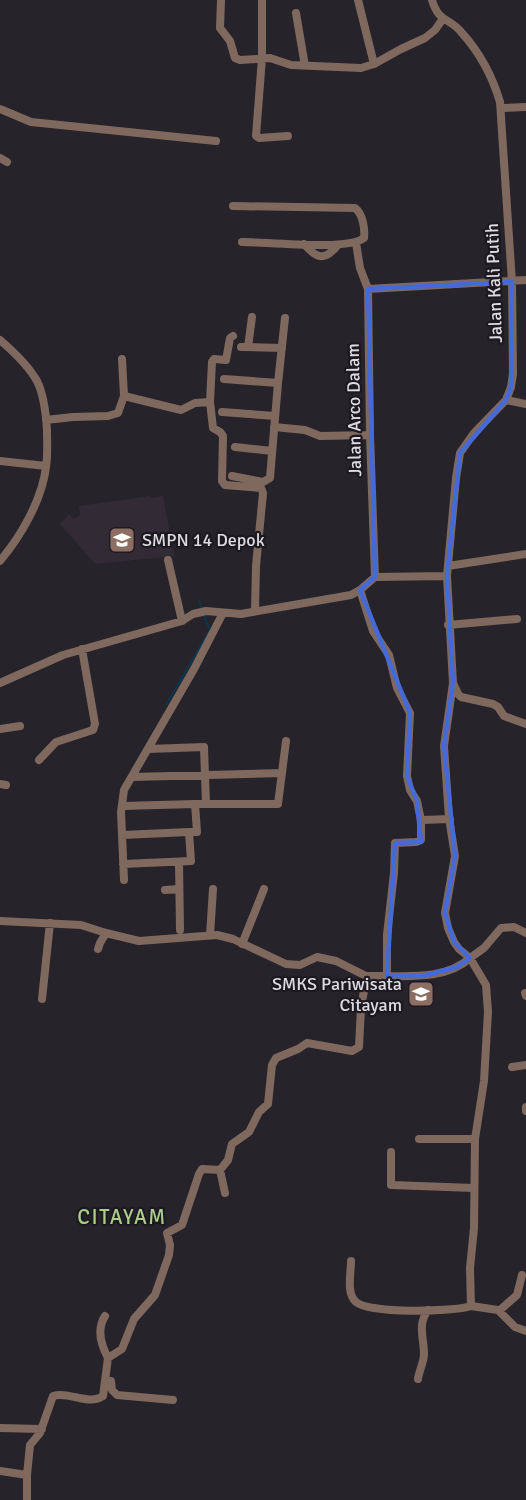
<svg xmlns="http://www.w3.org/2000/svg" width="526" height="1500" font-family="Signika,sans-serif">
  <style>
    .built { fill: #322b36 }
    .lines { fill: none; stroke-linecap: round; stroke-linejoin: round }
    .stream { stroke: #013b57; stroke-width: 1.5 }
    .minor { stroke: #7f695e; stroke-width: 8 }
    .marked { fill: none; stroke: #446ada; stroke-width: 4.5; stroke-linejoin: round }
    .labels { text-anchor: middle; stroke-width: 4.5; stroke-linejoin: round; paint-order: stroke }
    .street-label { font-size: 18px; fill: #dedbe0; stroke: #1d1920 }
    .poi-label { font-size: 18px; fill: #dedbe0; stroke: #1d1920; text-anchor: start }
    .quarter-label { font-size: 21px; letter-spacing: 1.5px; fill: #aacd88; stroke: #1d1920 }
  </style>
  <rect width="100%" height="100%" fill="#27232a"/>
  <path class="built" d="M151 496V498L163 496 174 556 95 564 60 524 69 514 74 519 80 515 79 506Z"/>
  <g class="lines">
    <path class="stream" d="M199 600 202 610
      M166 705 210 630 203 614"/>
    <path class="minor" d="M221 0 220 28 230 41 235 58 240 60 270 58 291 65 361 68 374 64 401 49 425 38 435 30 442 20
      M262 0V58L256 136 259 138 288 136
      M358 0 374 64
      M432 0C439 24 450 17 462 33 480 53 492 75 500 102L512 282 513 374 511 387 506 400 474 433 460 453 456 478 447 576 453 683 444 746 449 818 455 856 445 913 448 928 454 942 459 949 470 958 484 948 501 928 514 927 526 933
      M296 13 305 66
      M501 108 526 107
      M0 109 31 122 216 141
      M0 158 7 162
      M233 206 355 208C363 214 365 229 364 238 348 251 266 242 242 242
      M356 243 360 268 368 289 370 435 375 577
      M304 244C316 258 324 262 338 245
      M368 289 526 280
      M0 340C14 352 28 365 37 381 44 395 46 414 47 430 47 442 48 455 46 467 42 500 21 536 0 561
      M241 347 282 348
      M248 347 252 317
      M122 359 124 396
      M224 379 278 383
      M506 400 526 404
      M210 402 213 428 220 432 223 436 222 481 225 485 261 488 263 493 256 566 255 611
      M222 412 275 416
      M46 420 73 417 108 416 118 413 124 396 181 410 195 403 210 402 212 362 214 359 226 360 230 338 233 336
      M274 427 305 430 320 436 370 435
      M235 447 272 451
      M0 461 46 466
      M232 476 263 482 270 478 278 383 285 318
      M168 560 182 621
      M448 566 526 554
      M360 590 373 631 389 655 397 688 410 713 407 776 410 790 417 801 421 820V840L416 842 395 843 394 873 387 935V976
      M448 625 517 619
      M0 683 63 655 182 621 193 614 206 611 241 614 351 595 360 590 375 577 447 576
      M453 683 458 694 461 697 493 704 498 707 504 716 526 724
      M0 729 20 726
      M148 749 204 747 206 804
      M39 760 56 742 93 730 95 724 82 649
      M132 777 282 773
      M0 784 6 785
      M195 804H278L286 741
      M122 806 195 804 197 832H189
      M421 820 450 819
      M122 835 189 832 191 861 123 864
      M179 862 180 930
      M124 880 121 812 124 790 194 669 223 613
      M165 890 179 889
      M0 921 81 925 106 933 139 941 217 935 233 939 286 964 300 965 317 957 336 961 368 977
      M210 935 213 889
      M242 944 264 889
      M98 949 100 943 106 933
      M525 993 526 996
      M42 999 50 923
      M512 1067 526 1065
      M526 1107V1111
      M419 1139H475
      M391 1152V1185L474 1188
      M220 1170 225 1193
      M351 1261C351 1274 346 1293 356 1302 370 1314 453 1312 471 1306
      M499 1311 517 1295 522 1275
      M105 1316C96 1330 101 1345 108 1358
      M106 1379 111 1381 112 1390 117 1395 173 1400
      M418 1379C419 1371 424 1362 424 1354 424 1338 417 1325 428 1310
      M0 1428 42 1429
      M0 1471 27 1475
      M27 1500V1475L30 1445 40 1433 53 1396C69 1391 89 1406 103 1396L108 1358 122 1349 134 1319 155 1295 169 1255 170 1245 167 1233 182 1225 199 1174 202 1169 220 1170 228 1160 232 1144 249 1132 259 1112 268 1104 272 1065 276 1058 298 1049 307 1043 352 1051 359 1047 361 1008 365 985 369 976C401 975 444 982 470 958L486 985 488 1012 484 1081 475 1139 474 1228 470 1268 471 1306 498 1310 515 1327 526 1331"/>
  </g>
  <path class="marked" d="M512 282 511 387 506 400 460 453 447 576 453 683 444 746 455 856 445 913 454 942 470 958 457 967 423 976H387L395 843 421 842 417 801 407 776 410 713 360 590 375 577 368 289Z"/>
  <defs>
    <symbol id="school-square" viewBox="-11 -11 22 22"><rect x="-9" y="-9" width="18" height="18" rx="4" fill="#8d6e63" stroke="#1d1920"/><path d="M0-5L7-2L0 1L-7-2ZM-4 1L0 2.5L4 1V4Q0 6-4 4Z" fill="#fff"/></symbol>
  </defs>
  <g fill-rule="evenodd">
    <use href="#school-square" x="107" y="525" width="30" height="30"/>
    <use href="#school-square" x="406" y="979" width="30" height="30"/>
  </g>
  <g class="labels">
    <g class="street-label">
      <text transform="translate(494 283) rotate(-92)" y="6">Jalan Kali Putih</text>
      <text transform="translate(354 410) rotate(-91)" y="6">Jalan Arco Dalam</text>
    </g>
    <g class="poi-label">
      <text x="142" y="546">SMPN 14 Depok</text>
      <text x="402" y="990" text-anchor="end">SMKS Pariwisata<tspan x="402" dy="21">Citayam</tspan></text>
    </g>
    <g class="quarter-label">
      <text x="122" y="1224">CITAYAM</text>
    </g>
  </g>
</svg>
